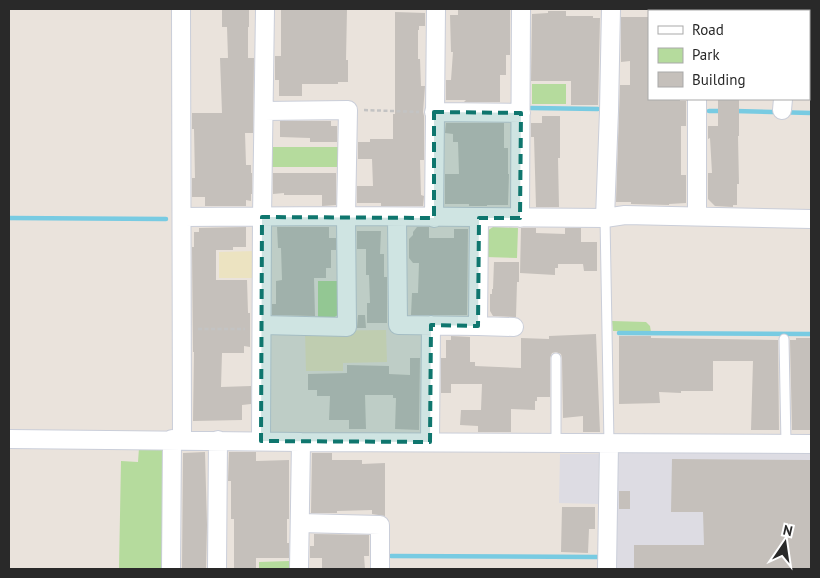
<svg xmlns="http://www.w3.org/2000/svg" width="820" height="578" font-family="'PT Sans',sans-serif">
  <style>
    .industrial { fill: #dddce3 }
    .green { fill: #b5db9d }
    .sand { fill: #ece3c1 }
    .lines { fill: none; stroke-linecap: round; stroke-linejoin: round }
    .stream { stroke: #78cbe2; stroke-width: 4.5 }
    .building { fill: #c5c0bb }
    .service-casing { stroke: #caced9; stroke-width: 11 }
    .minor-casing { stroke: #caced9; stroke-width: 20 }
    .path { stroke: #c3c3c3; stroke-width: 2.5; stroke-dasharray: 4 2.5; stroke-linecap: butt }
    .service { stroke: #fff; stroke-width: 9 }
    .minor { stroke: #fff; stroke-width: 18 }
    .marked { fill: #0f766e; fill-opacity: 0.2; stroke: #0f766e; stroke-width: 4; stroke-dasharray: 10 6; stroke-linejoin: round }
  </style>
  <rect width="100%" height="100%" fill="#eae3dc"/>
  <path class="industrial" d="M615 453H811V569H614Z
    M560 454H599L598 504 559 503Z"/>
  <path class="green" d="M532 84H566V104H532Z
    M271 147H338V167H271Z
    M493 227 518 228 517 258 486 257 487 231Z
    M318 281H339V314L332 319H318Z
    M612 321 646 322 650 326 651 332 613 331Z
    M139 448H164L165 569H119L121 461 138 462Z
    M289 561V569H259V562Z"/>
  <path class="sand" d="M255 251V278H219V252Z
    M386 330 387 362 343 363V371H306L305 331Z"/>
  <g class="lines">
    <path class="stream" d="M531 108 598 109
      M709 111H722
      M735 111 811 113
      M9 218 166 219
      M619 333 811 334
      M391 556 597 557"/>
  </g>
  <path class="building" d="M222 9H249V27H248V58H254L253 133H245L246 165H251V173H252V194H251V201L246 200V206H205V197H192V178H195L194 129H192V113H222L220 58H228L227 27H222Z
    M315 9H347L346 60H348V82H338V84H302V96H279V80H275V56H281V10Z
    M510 9V55H506V75H500V102H464L466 100H446V80H451L453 52H451L450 15H458V10Z
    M548 11H566V16H593V18H600L598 105H571V81H531L532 14 548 13Z
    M395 12 425 13V26H419V30H418V59H420L421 86H425L423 112 424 116V160H420L421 195 424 196 423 206H381V203H357V186H373L372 159H358V142H370V139H393V114H395Z
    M621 17H649V99H680V101H686V126H681V175H686V203L669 204V205L631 204V202H616L620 85H630V61L621 62Z
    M718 99H739V136H738L739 184H737V205H733V207L715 206 708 199V173H712L710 138 708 139V126H718Z
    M542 116H560V158H558L559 207H536L534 137H531V123H542Z
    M280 121H331V126H337V142H310V138L280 137Z
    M446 123H504V148H508V174H509L508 205H487V206H469V204H445V174H459L458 142H453V134L445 133Z
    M273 173H336V205L322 206V195H284V193L273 194Z
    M246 227V247H233V250H216V280H247L248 313H250V347L244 346V353H222L221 387 251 386V404L242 405V420L193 421 194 352H193L192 247H194V232H199V228Z
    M277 227H329V238H336V250H331V268H326V278H314L315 316 272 315V304H276V281L282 280 281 248H278Z
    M417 227H429V238H454V229H468L467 315H411L412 293H418L419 263H413L409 258V239L413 235V232Z
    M521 228H536V233L565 234V228H581V242H597V271H584L583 264H558V268H555V275L520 273Z
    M357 231H381L380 254H384V277H387V323H367V303H370L369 275H366V249H357Z
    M494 262H519V282H517L516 317 493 316 490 311V294H492V289H493Z
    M358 315H365L366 328H357Z
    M596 334 600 432H583V416L563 418 562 358 561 354 556 352 552 353 550 358V397H537V401H535V410L511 409V432H478V426L460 425 461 410H481L482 384H451V393H441V358H446V340H451V336L470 337V362H475V366L521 368V338L549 339V336Z
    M619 336H651V338L778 340 779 430H751L753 361H713V391H681V393L659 392 660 403 619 404Z
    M796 338H811V430H792L790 340H796Z
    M410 358H420L419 430 395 429 396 398H393V395H365L366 429H349V420H329L330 396H317V390H308V374L347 373V365L389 366V374L410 375Z
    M205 452 207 525 206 568 182 569 183 453Z
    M229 452H256V461L289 460V519H287V543H289V558H256V569H234V519H231V481H228Z
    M312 453H332V460H362V464L385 463V516L372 514V510L337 511V513H311Z
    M672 459 811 460V569H634V545H704L703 512H671Z
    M619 491H630V509H619Z
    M562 507H595V529H589L588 553 561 552Z
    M314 534 369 535V556H364L365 569H322V558H310V546H314Z"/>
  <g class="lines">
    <defs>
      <path id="service" d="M605 218 609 444
        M784 339 786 444
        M556 443V358"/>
      <path id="minor" d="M181 9 182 440
        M698 11V9
        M784 11V9
        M782 110 783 99
        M434 112 521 113
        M697 216V99
        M182 217 346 216 605 218 625 215 811 219
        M397 217 398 325 478 326 479 218
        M434 218 436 9
        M520 218 521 9
        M605 218 609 111 611 9
        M263 325 347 327 346 216 348 110 264 111
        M478 326 514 327
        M9 439 301 442 811 444
        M261 441 262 217 265 9
        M430 442 431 325
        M300 523 380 525V569
        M171 569 172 439
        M217 569 218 440
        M299 569 301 442
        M607 569 609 444"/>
    </defs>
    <use href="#service" class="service-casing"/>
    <use href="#minor" class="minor-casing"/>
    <path class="path" d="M364 110 419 112
      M198 329H245"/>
    <use href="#service" class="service"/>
    <use href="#minor" class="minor"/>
  </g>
  <path class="marked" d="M434 112 521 113 520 218H479L478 326 431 325 430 442 261 441 262 217 434 218Z"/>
  <rect width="820" height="578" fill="none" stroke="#292929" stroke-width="20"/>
  <rect x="648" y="10" width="162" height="90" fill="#ffffff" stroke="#a9a9a9"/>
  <rect x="658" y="26" width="25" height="8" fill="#ffffff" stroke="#a9a9a9"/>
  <text x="692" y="35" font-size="15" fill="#292929">Road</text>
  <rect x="658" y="48" width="25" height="15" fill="#b5db9d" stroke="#a9a9a9"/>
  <text x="692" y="60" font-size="15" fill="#292929">Park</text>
  <rect x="658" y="72" width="25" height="15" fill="#c5c0bb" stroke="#a9a9a9"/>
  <text x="692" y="85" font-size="15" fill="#292929">Building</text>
  <g transform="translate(785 543) rotate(13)" stroke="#ffffff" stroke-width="4" paint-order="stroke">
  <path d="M0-4L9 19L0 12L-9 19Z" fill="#292929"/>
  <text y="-8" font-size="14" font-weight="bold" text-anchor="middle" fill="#292929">N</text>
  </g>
</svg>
